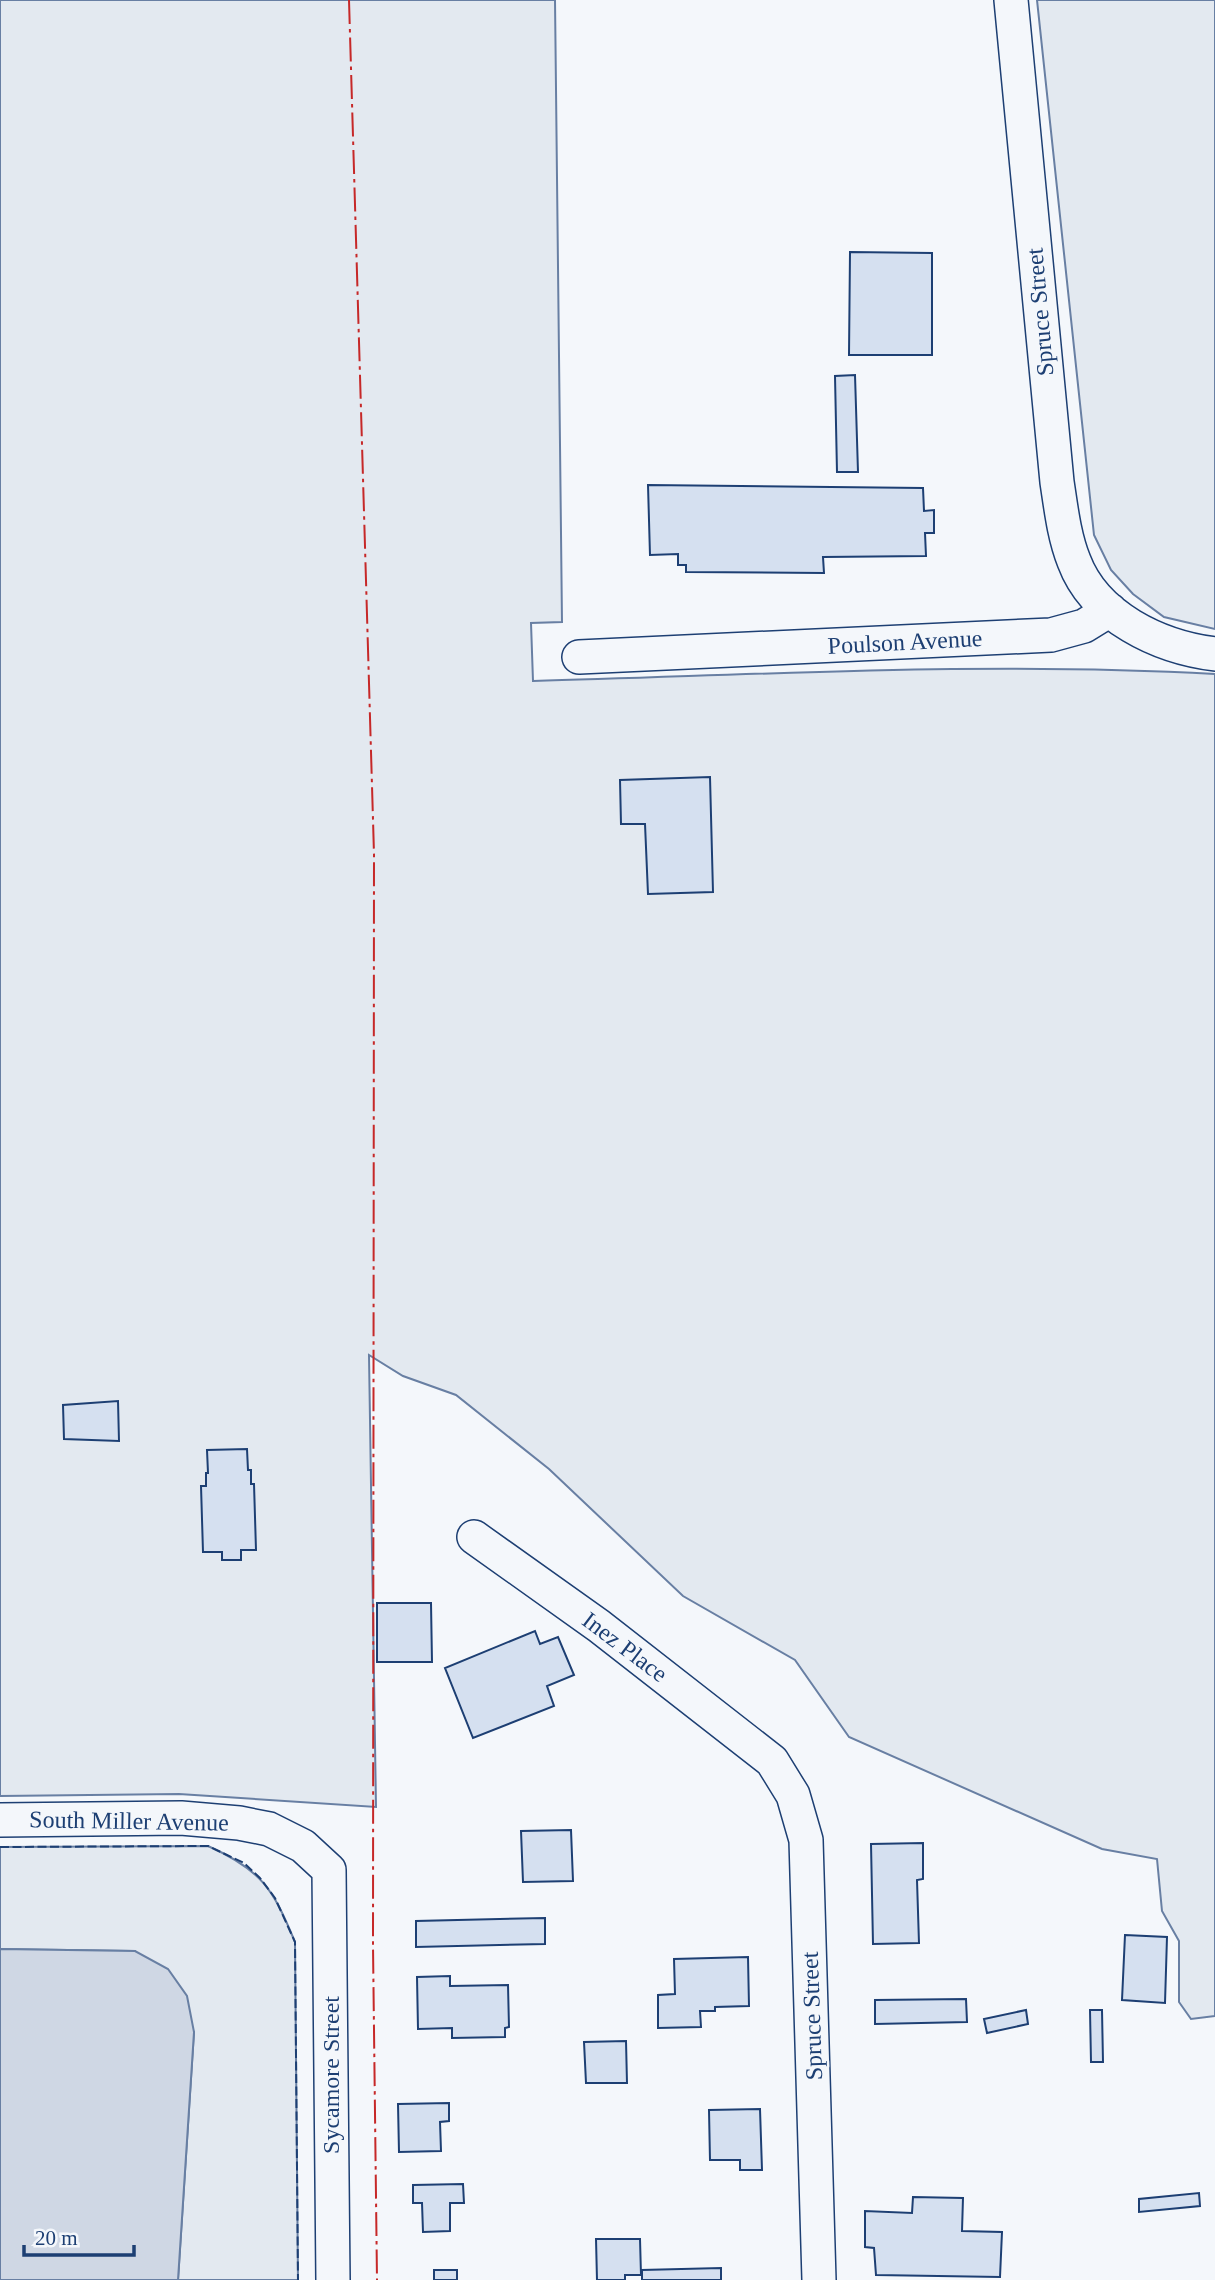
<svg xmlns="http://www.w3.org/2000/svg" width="1215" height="2280" font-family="'Times New Roman',serif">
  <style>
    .green { fill: #e3e9f0; stroke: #687fa3; stroke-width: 2 }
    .water { fill: #cfd7e4; stroke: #687fa3; stroke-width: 2 }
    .building { fill: #d5e0f0; stroke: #1d3f73; stroke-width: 2 }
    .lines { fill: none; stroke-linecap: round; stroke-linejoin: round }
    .minor-casing { stroke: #1d3f73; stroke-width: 36 }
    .minor { stroke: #f4f7fb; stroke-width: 33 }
    .fence { stroke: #1d3f73; stroke-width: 2; stroke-dasharray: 9 3.5; stroke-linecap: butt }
    .power { stroke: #c62828; stroke-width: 2; stroke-dasharray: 24 5 3.5 5; stroke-linecap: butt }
    .labels { text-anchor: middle; stroke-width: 5; stroke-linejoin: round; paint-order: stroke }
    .street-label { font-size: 24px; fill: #1d3f73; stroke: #f4f7fb }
  </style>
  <rect width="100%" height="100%" fill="#f4f7fb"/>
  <path class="green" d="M0 0H555L562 622 531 623 533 681C760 675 988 661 1215 674V2016L1191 2019 1179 2002V1941L1162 1911 1157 1859 1102 1849 849 1737 795 1660 683 1596 549 1469 456 1395 403 1376 369 1355 376 1807 179 1794 0 1796Z
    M1037 0H1215V629L1164 617 1133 594 1111 570 1094 535Z
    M208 1846C262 1870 273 1889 295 1942L298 2280H178L194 2032 135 1951 0 1949V1847Z"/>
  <path class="water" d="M0 1949 135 1951 168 1969 187 1996 194 2032 178 2280H0Z"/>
  <path class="building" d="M850 252 932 253V355H849Z
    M855 375 858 472H837L835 376Z
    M648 485 923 488 924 511 934 510V533H925L926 556 823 557 824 573 686 572V565H678V554L650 555Z
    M710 777 713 892 648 894 645 824H621L620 780Z
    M118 1401 119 1441 64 1439 63 1405Z
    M247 1449 248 1470H251V1484H254L256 1550H241V1560H222V1552H203L201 1486H206V1473H208L207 1450Z
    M377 1603H431L432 1662H377Z
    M535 1631 540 1644 558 1637 574 1675 547 1686 554 1706 473 1738 445 1668Z
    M571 1830 573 1881 523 1882 521 1831Z
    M923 1843V1879L917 1880 919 1943 873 1944 871 1844Z
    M545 1918V1944L416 1947V1921Z
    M1125 1935 1167 1937 1165 2003 1122 2000Z
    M748 1957 749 2006 715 2007V2011H700L701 2027 658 2028V1995L675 1994 674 1959Z
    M450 1976V1986L508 1985 509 2027 505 2028V2037L452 2038V2028L418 2029 417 1977Z
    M966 1999 967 2022 875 2024V2000Z
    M1026 2010 1028 2024 987 2033 984 2019Z
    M1090 2010H1102L1103 2062H1091Z
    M626 2041 627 2083H586L584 2042Z
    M449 2103V2121L440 2122 441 2151 399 2152 398 2104Z
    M760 2109 762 2170H740V2160H710L709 2110Z
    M463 2184 464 2203H450V2231L423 2232 422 2203H413V2185Z
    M1199 2193 1200 2206 1139 2212V2199Z
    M913 2197 963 2198 962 2231 1002 2232 1000 2277 876 2275 874 2248 865 2247V2211L912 2213Z
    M596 2239H640L641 2275H625V2280H597Z
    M721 2268V2280H642V2270Z
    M434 2270H457V2280H434Z"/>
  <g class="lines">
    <defs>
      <path id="minor" d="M1011 0 1057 482C1061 508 1064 536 1074 561 1095 617 1159 647 1215 654
        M579 657 1051 635 1084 626 1110 610
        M474 1537 599 1626 772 1761 793 1795 806 1840 819 2280
        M0 1820 181 1818 239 1823 269 1829 303 1846 329 1870 333 2280"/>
    </defs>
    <use href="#minor" class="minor-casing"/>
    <use href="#minor" class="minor"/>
    <path class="fence" d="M0 1847 208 1846 244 1863 260 1878 275 1898 295 1942 298 2280"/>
    <path class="power" d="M349 0 374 854 373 1946 377 2280"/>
  </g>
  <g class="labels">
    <g class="street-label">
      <text transform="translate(1040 312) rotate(-95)" y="8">Spruce Street</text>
      <text transform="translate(905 642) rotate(-3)" y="8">Poulson Avenue</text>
      <text transform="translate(625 1647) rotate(37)" y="8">Inez Place</text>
      <text transform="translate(129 1821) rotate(1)" y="8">South Miller Avenue</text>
      <text transform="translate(812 2016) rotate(-92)" y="8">Spruce Street</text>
      <text transform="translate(331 2075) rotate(-90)" y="8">Sycamore Street</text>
    </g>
  </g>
  <path d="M24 2245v10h110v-10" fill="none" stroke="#1d3f73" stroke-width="3.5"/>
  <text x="35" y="2245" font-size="21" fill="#1d3f73" stroke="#f4f7fb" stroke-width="5" paint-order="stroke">20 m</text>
</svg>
